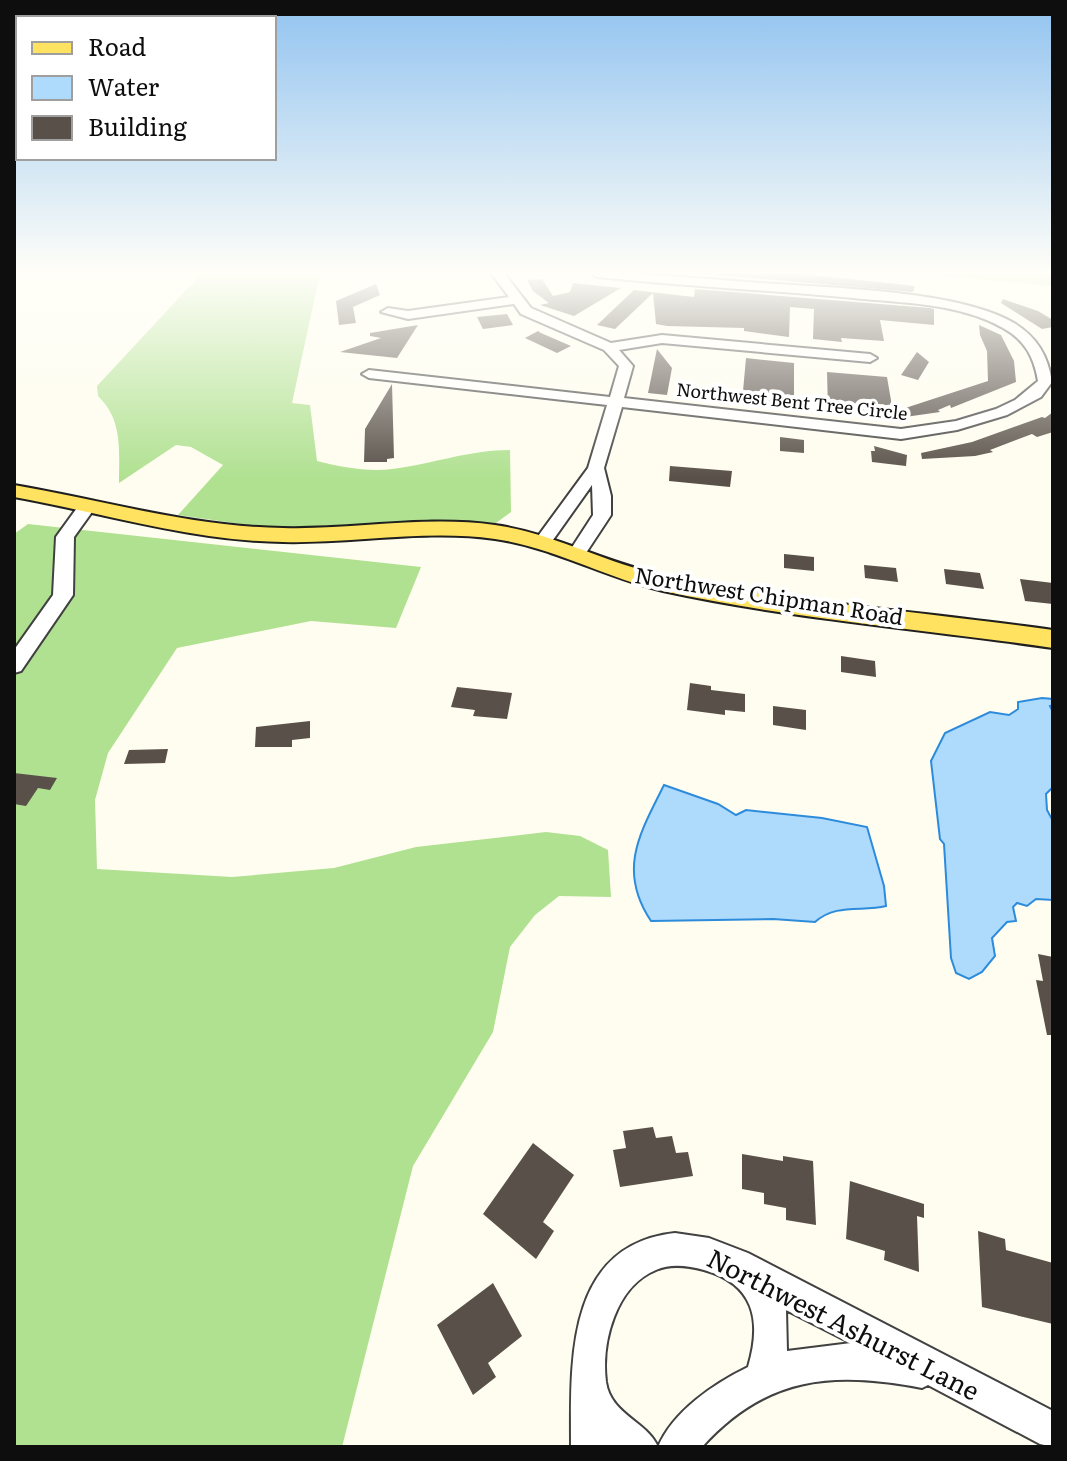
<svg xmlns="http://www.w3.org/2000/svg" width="1067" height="1461" font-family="Literata,serif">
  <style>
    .forest { fill: #b0e191 }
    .water { fill: #aedafc; stroke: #2d8bdb; stroke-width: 2 }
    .building { fill: #585049 }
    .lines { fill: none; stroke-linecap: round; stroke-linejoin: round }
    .minor-casing { stroke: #414141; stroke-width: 4 }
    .major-casing { stroke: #1f1f1f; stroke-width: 4 }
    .minor { fill: #fff; fill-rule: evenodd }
    .major { fill: #ffe25f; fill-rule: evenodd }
    .labels { text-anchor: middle; stroke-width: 8; stroke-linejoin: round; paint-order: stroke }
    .far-street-label { font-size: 18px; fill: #0e0e0e; stroke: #fff }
    .street-label { font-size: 22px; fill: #0e0e0e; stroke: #fff }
    .near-street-label { font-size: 26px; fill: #0e0e0e; stroke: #fff }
  </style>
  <rect width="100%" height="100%" fill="#fffdef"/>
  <path class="forest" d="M202 273H320L292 403 310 405 317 461C341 467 367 472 392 469 432 464 469 450 510 450L511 512 496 523 435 521 269 528 178 515 223 465 191 447 176 445 119 483C119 450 123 420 98 396L97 386Z
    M916 273H1053V286Z
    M28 524 421 567 396 628 311 621 177 648 108 753 95 800 97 869 232 877 334 868 416 847 546 832 580 836 608 850 611 897 559 896 535 915 510 947 493 1032 413 1166 342 1447H14V534Z"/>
  <path class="water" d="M1042 698 1053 699V705L1050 706 1053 712V787L1046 794 1047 810 1053 821V900L1036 899 1027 906 1017 903 1013 907 1016 921 1007 922 992 938 995 956 982 972 969 979 956 973 951 958 944 844 940 839 931 761 945 733 990 712 1009 715 1018 709V702Z
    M664 785 718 804 736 815 746 810 822 818 867 827 884 886 886 906C862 912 836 903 815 922L773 919 651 921C617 870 640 833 664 785Z"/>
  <path class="building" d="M696 273H795L915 286 913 292Z
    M542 279 553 296 570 292 573 283 621 288 574 316 540 305 549 303 533 291 527 280Z
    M376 284 380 295 353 307 356 323 339 325 336 301Z
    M695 289 930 308 934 309V325L880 320 884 341 841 338 842 342 813 339 814 309 790 307 789 337 744 331V328L667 326 656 324 653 293 615 329 597 325 634 290 694 297Z
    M1003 299 1038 311 1053 320V327L1042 329 1001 303Z
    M507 314 513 325 483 329 477 317Z
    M418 325 397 358 340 352 381 338 370 336V333Z
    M979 325 1001 335 1014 361 1016 382 951 408 950 405 938 410 940 412 891 419 890 413 988 381 987 351 980 335Z
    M538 331 541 333 571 346 557 353 525 338Z
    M657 349 672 368 667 395 648 393Z
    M917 352 929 362 918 380 901 375Z
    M746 358 794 363V406L742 402Z
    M827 372 887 377 893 412 889 408 890 414 828 410Z
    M392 384 394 458 387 459V462H364L365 429Z
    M1053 412V432L1037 437 1032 434 990 450 993 452 975 456 922 459 921 453 972 442 1042 417 1045 418Z
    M780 437 804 440V453L780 451Z
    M874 446 907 455 906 466 872 462 871 451H875Z
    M670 466 732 471 730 487 669 481Z
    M784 554 814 557V571L784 568Z
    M864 565 896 568 898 582 865 578Z
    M944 569 980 573 984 589 946 584Z
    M1020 579 1053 583V604L1025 601Z
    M841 656 875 661 876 677 841 672Z
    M690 683 711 686V690L745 694V712L725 710V715L687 710Z
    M457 687 512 693 507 719 473 716 475 710 451 707Z
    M773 706 806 710V730L773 725Z
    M310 721V738L292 740V747H255L256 727Z
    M168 749 165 763 124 764 129 750Z
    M14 773 57 778 50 790 38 788 26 806 14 804Z
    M1038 954 1053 957V1035H1047L1036 980 1043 981Z
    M653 1127 656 1138 672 1136 676 1153 688 1152 693 1176 620 1187 613 1150 626 1148 623 1131Z
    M533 1143 574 1175 543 1222 554 1231 536 1259 483 1214Z
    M742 1154 783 1161V1156L813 1161 816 1225 786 1220V1208L764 1204V1193L742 1189Z
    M850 1181 924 1204V1218L917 1216 919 1272 884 1260 885 1251 846 1239Z
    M978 1231 1005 1239 1006 1250 1053 1263V1324L982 1307Z
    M493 1283 522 1336 488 1363 496 1377 473 1395 437 1325Z"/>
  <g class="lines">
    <defs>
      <path id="minor" d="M491 273H504L531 308 611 343 662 335 870 354 877 358 870 362 662 343 619 350 633 366 624 398 901 429 956 421 996 409 1015 400 1038 381C1034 357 1025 340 1003 328 960 303 902 303 853 298 768 290 682 286 597 277L591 273C648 273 705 279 762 283 829 288 958 290 1014 323 1037 337 1048 356 1052 382L1041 397 1007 415 957 430 901 439 622 407 604 468 611 496V515L582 559 576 561 567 555 593 515 592 485 548 547H536L533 543 588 468 607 405 369 378 362 374 369 370 610 397 619 366 604 350 521 314 514 304 408 319 381 312 388 308 408 311 509 297Z
        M88 500 97 505 74 537 73 595 21 671 14 673V650L53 595 56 537 82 501Z
        M675 1233 709 1238 748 1253 1053 1411V1447L1040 1444 928 1385 922 1388C832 1371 766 1376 702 1447H658C673 1411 715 1383 748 1367 762 1320 754 1284 704 1270 689 1266 671 1263 656 1270 616 1286 601 1342 606 1382 611 1415 647 1421 658 1447H571C571 1364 564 1245 675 1233ZM786 1310 851 1343 787 1351Z"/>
      <path id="major" d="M14 485C103 500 192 527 283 528 354 530 424 515 495 525 553 533 605 563 663 575 791 602 923 612 1053 630V648C923 629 791 619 663 591 606 578 553 547 495 539 424 529 354 544 283 542 192 541 103 513 14 497Z"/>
    </defs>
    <use href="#minor" class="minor-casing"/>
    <use href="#major" class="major-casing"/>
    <use href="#minor" class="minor"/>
    <use href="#major" class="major"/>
  </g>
  <linearGradient id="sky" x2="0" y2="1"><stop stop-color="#91c3f0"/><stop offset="0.57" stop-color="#fffef8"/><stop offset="1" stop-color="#fffef8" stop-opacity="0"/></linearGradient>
  <rect width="1067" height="478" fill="url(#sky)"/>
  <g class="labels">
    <g class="far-street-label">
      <text transform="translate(792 402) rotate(6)" y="6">Northwest Bent Tree Circle</text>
    </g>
    <g class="street-label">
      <text transform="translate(769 596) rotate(9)" y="8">Northwest Chipman Road</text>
    </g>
    <g class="near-street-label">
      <text transform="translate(843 1325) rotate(27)" y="9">Northwest Ashurst Lane</text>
    </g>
  </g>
  <rect width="1067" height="1461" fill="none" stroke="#0e0e0e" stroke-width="32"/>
  <rect x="16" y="16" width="260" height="144" fill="#ffffff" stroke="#9f9f9f" stroke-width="2"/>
  <rect x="32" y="42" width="40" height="12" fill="#ffe25f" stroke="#9f9f9f" stroke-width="2"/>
  <text x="88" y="56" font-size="24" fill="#0e0e0e">Road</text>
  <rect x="32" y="76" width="40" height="24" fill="#aedafc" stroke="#9f9f9f" stroke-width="2"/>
  <text x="88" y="96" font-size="24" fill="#0e0e0e">Water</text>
  <rect x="32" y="116" width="40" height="24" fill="#585049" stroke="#9f9f9f" stroke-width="2"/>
  <text x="88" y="136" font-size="24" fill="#0e0e0e">Building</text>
</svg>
